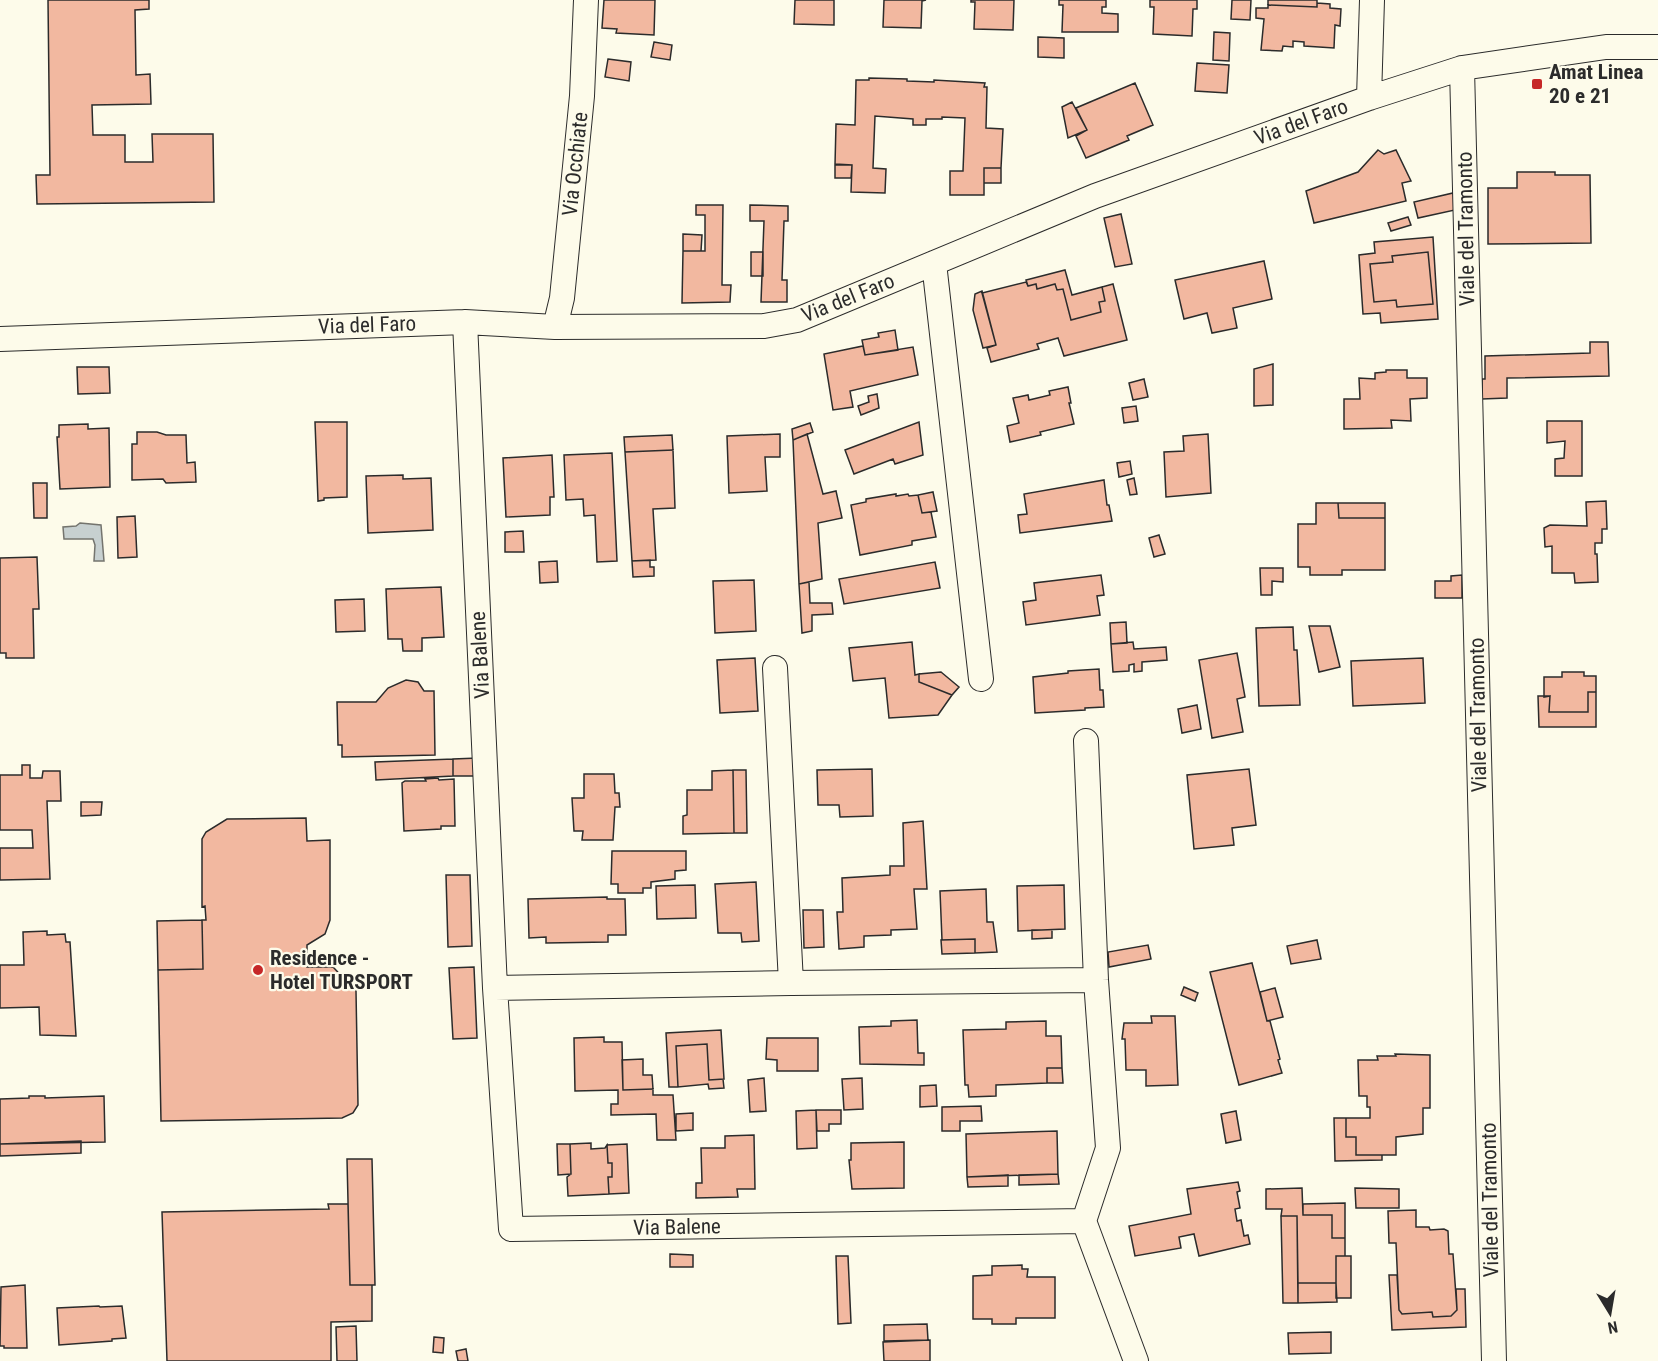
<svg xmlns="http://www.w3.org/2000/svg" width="1658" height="1361" font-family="'Roboto Condensed',sans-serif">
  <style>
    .water { fill: #c7d0d0; stroke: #74746e; stroke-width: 1.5 }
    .building { fill: #f2b8a0; stroke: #2b2b2b; stroke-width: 1.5; fill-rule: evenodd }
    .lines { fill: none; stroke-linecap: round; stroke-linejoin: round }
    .minor-casing { stroke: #2b2b2b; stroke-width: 26 }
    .minor { stroke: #fdfbea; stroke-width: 24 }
    .poi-dot { fill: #c62828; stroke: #fdfbea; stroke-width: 2 }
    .labels { text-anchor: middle; stroke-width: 4.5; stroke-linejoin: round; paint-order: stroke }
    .poi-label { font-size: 21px; font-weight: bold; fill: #2b2b2b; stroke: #fdfbea; text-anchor: start }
    .street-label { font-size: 21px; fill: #2b2b2b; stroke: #fdfbea }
  </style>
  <rect width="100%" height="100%" fill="#fdfbea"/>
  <path class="water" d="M80 523 101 525 104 561H94L95 545 93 539H64L63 527 76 526Z"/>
  <path class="building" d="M48 0H149V9L135 10 136 75 150 74 151 104 92 105 93 135H125V162H153L152 134H213L214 202 37 204 36 175H50Z
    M604 0H655L654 35 616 33 617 29 602 28Z
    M795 0H834V25L794 24Z
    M884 0H926L922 1 921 28 883 27Z
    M971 0H1014L1013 30 974 29 975 2H971Z
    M1059 0H1106V7H1102V13L1118 14V32H1062L1063 5H1059Z
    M1150 0H1197V9H1193L1192 36 1153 34 1154 7H1150Z
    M1232 0H1251L1250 20 1231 19Z
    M1268 0H1317V7L1268 5Z
    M1317 3 1330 4V8L1341 9 1340 26 1335 25 1334 48 1304 46V42L1293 41V47L1283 46 1282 51 1261 50 1264 19 1256 18V8H1268V5L1317 7Z
    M1214 32 1230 33 1229 61 1213 60Z
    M1038 37 1064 38V58L1038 57Z
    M654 42 672 45 670 60 651 57Z
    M608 59 631 62 629 81 605 77Z
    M1197 63 1229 65 1227 93 1195 91Z
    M869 78 907 79V81L934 82V80L985 83 984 87H987L986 128 1003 129 1001 168H984V195H950V171H963L965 118 942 117V119H926V125H913V119L875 116 873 168 886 169 885 193 851 192 852 165H835L836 124 855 125 856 80H869Z
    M1135 83 1153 125 1127 136 1129 140 1086 158 1076 136 1087 130 1076 108Z
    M1072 102 1087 130 1068 138 1062 107Z
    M1378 150 1384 154 1396 150 1411 181 1402 183 1406 201 1314 223 1306 191 1358 172Z
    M835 164 852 165 851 178H835Z
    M984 168H1001V183H984Z
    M1517 172H1555V175H1590L1591 243 1488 244V188H1517Z
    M1453 193 1454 196 1455 210 1418 218 1414 202Z
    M696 205H723L722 285H731L730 302 682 303 683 251H705V215H696Z
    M750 205 788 206V221H784L782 280H787V302H761L764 221H750Z
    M1121 214 1132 264 1115 267 1104 218Z
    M1408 217 1411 225 1391 231 1388 223Z
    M683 234 702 235 701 251H683Z
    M1433 237 1438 319 1381 323 1380 313 1363 314 1359 255 1375 253 1374 242ZM1428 252 1433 304 1397 307 1396 300 1374 302 1370 264 1393 262 1392 256Z
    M751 252H763V276H751Z
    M1428 252 1433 304 1397 307 1396 300 1374 302 1370 264 1393 262 1392 256Z
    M1264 261 1272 299 1233 308 1237 328 1212 333 1207 313 1184 319 1175 280Z
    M1065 270 1072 295 1102 287 1105 301 1099 302 1101 312 1071 320 1063 289 1057 290 1055 284 1037 289 1036 284 1028 286 1026 280Z
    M1026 282 1028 286 1036 284 1037 289 1055 284 1057 290 1063 289 1071 320 1101 312 1099 302 1105 301 1102 287 1113 284 1127 340 1064 356 1058 338 1037 344 1039 349 991 362 987 348 996 345 982 293Z
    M982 291 996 345 983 348 973 310 975 294Z
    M895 330 898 350 865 355 862 340 879 337 878 333Z
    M1590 342H1608L1609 376 1507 378V398L1482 399V379H1485V356L1590 353Z
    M863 346 865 355 913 347 918 375 850 391 853 407 833 410 824 354Z
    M1273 364V405L1254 406V369Z
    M77 367H109L110 393 78 394Z
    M1386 370H1407V378H1427V398L1410 399 1411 421 1391 420 1392 428 1344 429V399H1360L1359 378 1375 379V373L1386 372Z
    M1144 379 1148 397 1133 400 1129 383Z
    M1068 387 1071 403H1069L1074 424 1040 432 1041 435 1010 442 1007 426 1019 423 1013 398 1028 395 1029 400 1050 395 1049 391Z
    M877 394 879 408 861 415 858 406 869 402 868 396Z
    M1136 406 1138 421 1124 423 1122 408Z
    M1547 421H1582V476H1555V459L1564 458 1565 441 1547 443Z
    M315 422H347V497L324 498V500L318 501Z
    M919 422 923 455 895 464 893 459 854 474 845 450Z
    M810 423 813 432 793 440 792 429Z
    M88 424V429L109 428 110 487 60 489 57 437H59V425Z
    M137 432H157L166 435H186L187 463 195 462 196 482 166 483 163 479 132 480V444H137Z
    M780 434V457H765L767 491 729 493 727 436Z
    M807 434 823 494 836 491 842 518 818 523 822 579 799 584 793 440Z
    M1208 434 1211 493 1166 497 1164 452 1184 451 1183 436Z
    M672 435 673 450 625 452 624 437Z
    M673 450 675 508 653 509 656 560 632 561 625 452Z
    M612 453 617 561 597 562 595 515 584 516 583 499 566 500 564 455Z
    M552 455 554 497H550V515L506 517 503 458Z
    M1130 461 1132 474 1119 477 1117 463Z
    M403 475V479L431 478 433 530 368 533 366 476Z
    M1134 478 1137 494 1130 495 1127 480Z
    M1104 480 1107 505H1109L1112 521 1020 533 1018 515 1027 514 1024 494Z
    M33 483H47V518H34Z
    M933 492 937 511 922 513 918 495Z
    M896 494V496L908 494 909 496 918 495 922 513 931 512 936 537 912 541V545L860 555 851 505 866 502V499Z
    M1606 501 1607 529H1602V543H1595V554H1597L1598 582 1575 583 1574 573H1552V546L1545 547 1544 528 1550 525 1587 526 1586 502Z
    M1316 503H1338L1339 518H1385V570H1342V575H1310V567H1298V524H1316Z
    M1338 503H1385V518H1339Z
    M135 516 137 557 118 558 117 517Z
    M523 531 524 552H505V532Z
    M1159 535 1165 554 1154 557 1149 538Z
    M37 557 39 609H33L34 658H6V653H0V558Z
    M650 560V567H654V576L633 577 632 561Z
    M557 561 558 582 540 583 539 562Z
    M935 562 940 588 844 604 839 579Z
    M1260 568H1283V582L1272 581V595H1261Z
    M1101 575 1104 595 1097 596 1100 615 1026 625 1023 602 1036 600 1034 583Z
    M1462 575V598H1435V581H1451V576Z
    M754 580 756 631 715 633 713 581Z
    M809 582 810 603H832L833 614 812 615V631L802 633 799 584Z
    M441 587 444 637 422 638V651H403L402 639H388L386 589Z
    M364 599 365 631 336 632 335 600Z
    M1126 622 1127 643 1111 644 1110 623Z
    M1309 626H1330L1340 667 1319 672Z
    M1293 627 1294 650H1297L1300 705 1259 706 1256 628Z
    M912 642 915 675 919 674V682L952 695 938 715 889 718 885 678 853 681 849 648Z
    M1133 642 1134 649 1166 647 1167 660 1142 662V671L1134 672V664L1129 665V671L1113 672 1111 644Z
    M1237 653 1245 697 1237 699 1243 732 1212 738 1199 660Z
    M755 658 758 711 720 713 717 660Z
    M1423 658 1425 703 1353 706 1351 661Z
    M1099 669 1100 690H1103L1104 707 1085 708V710L1035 713 1033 677 1068 673V671Z
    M941 672 959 687 952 695 919 682V674Z
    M1562 672H1584V676H1596V692H1588V712H1549L1550 696 1544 697V677H1562Z
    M406 680 418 682 424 691H434L435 755 342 757V745H338L337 702H376L388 688Z
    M1588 692H1596V727H1539L1538 696H1550L1549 712H1588Z
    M1197 705 1201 729 1182 733 1178 709Z
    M478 758 479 776H453V759Z
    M453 759V776L376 780 375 762Z
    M22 765H30V778H42L43 771H60L61 801H47L50 879 0 880V848H33L32 830H0V775H22Z
    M872 769 873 816 840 817 839 805H818L817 770Z
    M1249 769 1256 825 1232 828 1234 845 1194 849 1187 775Z
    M733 770H746L747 833H734Z
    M733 770 734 833 683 834V816L687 815V790H712V771Z
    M584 774H614L615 793H619L620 807H615L613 840H582L583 831H574L572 798H584Z
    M438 778 439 780 454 779 455 826H441V829L404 831 402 783 405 781H426L425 779Z
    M81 802H102L101 815 81 816Z
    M306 818 307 841 330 840V920L325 934 307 945V967H333L356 991 358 1105 353 1113 342 1118 161 1121 158 970 203 969 202 920H206L205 906 202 907V839L206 832 227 819Z
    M923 821 927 889H914L917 929 891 930V935L864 936V947L839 949 837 912H843L842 878 890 875V866H904L903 823Z
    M612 851H686V870L675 871V879L651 882V888H643V893H618V884H611Z
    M446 875H470L472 946 448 947Z
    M756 882 759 941 742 942 741 933H718L715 884Z
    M695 885 696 918 657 919 656 886Z
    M1064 885 1065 929 1018 931 1017 886Z
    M986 889 987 922H993L997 952 975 953V939L942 940 940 891Z
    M607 897V899H625L626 935H608V942L546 943V937L529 938 528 899Z
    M803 910H823L824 947 804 948Z
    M202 920 203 969 158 970 157 921Z
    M1032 930H1052V938L1032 939Z
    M47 931V935L65 934 66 942H70L76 1036 40 1035 39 1007 0 1008V965H24L23 932Z
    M975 939V953L942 954 941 940Z
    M1317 940 1321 959 1291 964 1287 946Z
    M1148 945 1151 959 1109 967 1108 952Z
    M1252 963 1267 1021H1270L1280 1059 1278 1060 1282 1073 1239 1085 1210 972Z
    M474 967 477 1038 453 1039 449 968Z
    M1184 987 1198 993 1195 1001 1181 995Z
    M1275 988 1283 1017 1267 1021 1260 992Z
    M1151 1016H1175L1178 1085 1146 1086V1070H1126L1125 1039H1122L1124 1023H1152Z
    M917 1020 918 1053H924V1065L860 1064 859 1027 891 1026V1021Z
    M1046 1021V1036H1061L1062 1068H1047V1083L996 1085V1096L969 1097 968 1085H965L963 1030 1006 1029V1022Z
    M721 1030 724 1079 709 1080 707 1044 676 1046 678 1087H669L666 1033Z
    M604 1037V1042H622L623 1090 653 1089V1095H673L676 1140H657L656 1114 611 1115V1104H618V1090L575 1091 574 1038Z
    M767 1038H818V1071H777V1060L766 1059Z
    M707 1044 709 1080 723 1079 724 1088 709 1089 708 1084 678 1087 676 1046Z
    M1395 1054 1430 1055V1108H1423V1134L1396 1137V1155H1356V1137H1346V1118H1370V1107H1367V1096H1359L1358 1060H1378L1377 1056H1396Z
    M643 1059V1075H652L653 1089 623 1090 622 1060Z
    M1047 1068H1062L1063 1083H1047Z
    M764 1078 766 1111 750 1112 748 1080Z
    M862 1078 863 1109 844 1110 842 1079Z
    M936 1085 937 1106 920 1107V1086Z
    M29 1096H45V1098L104 1096 105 1142 0 1144V1099L29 1098Z
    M981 1106 982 1121H960V1131H942V1107Z
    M816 1110 817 1148 797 1149 796 1111Z
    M816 1110H841V1124H829V1131H817Z
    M1236 1111 1241 1140 1226 1143 1221 1114Z
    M693 1113V1130L676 1131V1114Z
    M1334 1118H1346V1137H1356V1155H1382V1160L1335 1161Z
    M1057 1131 1058 1174 967 1177 966 1134Z
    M754 1135 755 1189H737L738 1197 696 1198V1183H702L701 1148H725V1136Z
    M81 1141V1153L0 1156V1144Z
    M904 1142V1188L852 1189 849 1160H851V1143Z
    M591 1143V1149L605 1148 607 1145 608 1163H612V1177H608L609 1194 568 1196 567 1177 571 1174 570 1144Z
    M557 1144H570L571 1174 558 1175Z
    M627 1144 629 1193 609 1194 608 1177H612V1163H608L607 1145Z
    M347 1159H372L375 1285H350Z
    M1058 1174 1059 1184 1019 1185V1175Z
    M1008 1175V1186L968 1187 967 1177Z
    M1238 1182 1240 1191 1237 1192 1240 1208 1235 1209 1237 1221 1241 1220 1244 1236 1248 1235 1250 1244 1199 1256 1194 1234 1179 1237 1181 1248 1135 1256 1129 1226 1191 1214 1187 1189Z
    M1302 1188 1303 1215H1332V1238H1345V1256H1336V1283H1298L1297 1216H1281L1282 1209H1266V1189Z
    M1355 1188 1399 1189V1208H1356Z
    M1345 1203V1238H1332V1215H1303V1204Z
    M328 1204H348L350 1285H372V1321L331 1322V1361H167L162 1212 329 1209Z
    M1416 1210V1227H1429L1430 1230 1444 1229 1448 1231 1449 1254H1453L1457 1310 1451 1316 1433 1317 1432 1312 1402 1314 1399 1310 1396 1243H1389L1388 1211Z
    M1281 1216H1297L1298 1303H1283Z
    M670 1254 693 1255V1267H670Z
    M836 1256H848L851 1323 838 1324Z
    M1336 1256H1351V1298H1336Z
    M1022 1265V1269H1028L1027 1277H1055V1318H1016V1324H992V1319H973V1276L992 1275V1266Z
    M1389 1275H1397L1399 1310 1402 1314 1432 1312 1433 1317 1451 1316 1457 1310 1456 1289H1465L1466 1327 1392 1330Z
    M1298 1283H1336L1337 1302 1298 1303Z
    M25 1285 27 1348H4V1346H0L1 1287Z
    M99 1306 100 1307 122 1306 126 1338 112 1339V1341L59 1345 57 1308Z
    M927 1324 928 1340 884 1341V1325Z
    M356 1326 357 1361H337L336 1327Z
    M1331 1332V1353L1289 1354 1288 1333Z
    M434 1337 444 1338 443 1353 433 1352Z
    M930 1340V1361H884L883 1342Z
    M466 1349 468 1361H458L456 1351Z"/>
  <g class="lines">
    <defs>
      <path id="minor" d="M1462 68 1494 1361
        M1369 98 1372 0
        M934 263 981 679
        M465 322 495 988 511 1229 1084 1221
        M555 327 562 298 582 96 586 0
        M0 339 465 322 555 327 764 326 797 320 1095 196 1369 98 1462 68 1606 47H1658
        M775 668 791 983
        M1086 741 1096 980 1108 1148 1084 1221 1136 1361
        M495 988 791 983 1096 980"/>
    </defs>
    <use href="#minor" class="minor-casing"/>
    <use href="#minor" class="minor"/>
  </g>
  <g class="poi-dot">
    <rect x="1531" y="78" width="12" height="12" rx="3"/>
    <circle cx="258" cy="970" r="6"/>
  </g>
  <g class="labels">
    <g class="poi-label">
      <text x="1549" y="79">Amat Linea<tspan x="1549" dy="24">20 e 21</tspan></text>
      <text x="270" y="965">Residence -<tspan x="270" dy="24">Hotel TURSPORT</tspan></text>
    </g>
    <g class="street-label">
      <text transform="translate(1301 122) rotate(-20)" y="7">Via del Faro</text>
      <text transform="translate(575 164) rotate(-84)" y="7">Via Occhiate</text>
      <text transform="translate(1466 229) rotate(-91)" y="7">Viale del Tramonto</text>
      <text transform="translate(848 298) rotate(-22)" y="7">Via del Faro</text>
      <text transform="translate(367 325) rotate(-2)" y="7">Via del Faro</text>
      <text transform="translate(480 655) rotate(-93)" y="7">Via Balene</text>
      <text transform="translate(1478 715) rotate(-91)" y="7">Viale del Tramonto</text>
      <text transform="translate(1490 1200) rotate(-91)" y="7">Viale del Tramonto</text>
      <text transform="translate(677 1227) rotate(-1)" y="7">Via Balene</text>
    </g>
  </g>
  <g transform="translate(1610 1313) rotate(169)" stroke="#fdfbea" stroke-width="4.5" paint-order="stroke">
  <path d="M0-4.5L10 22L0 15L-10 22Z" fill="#2b2b2b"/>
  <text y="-9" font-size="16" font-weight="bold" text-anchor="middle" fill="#2b2b2b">N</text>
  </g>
</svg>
